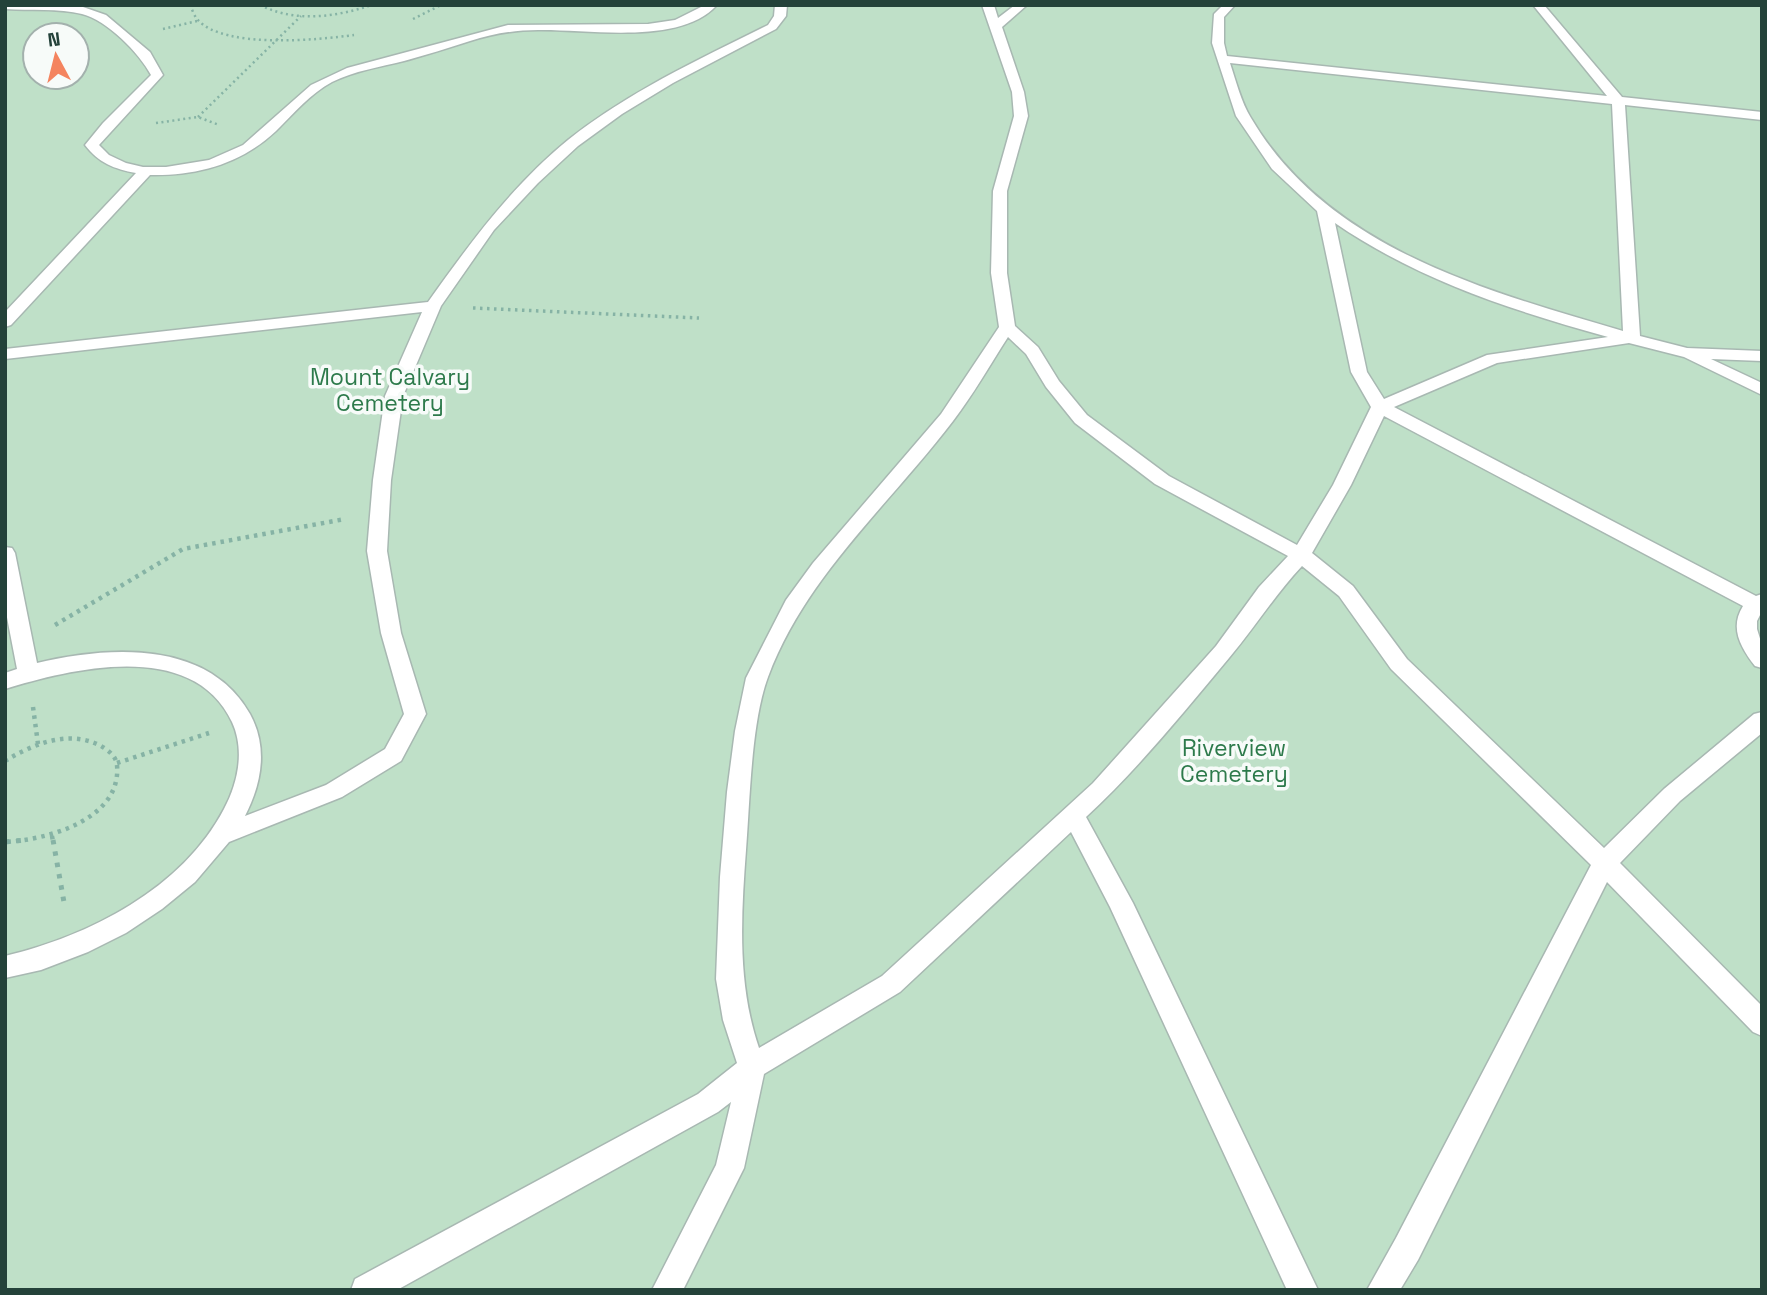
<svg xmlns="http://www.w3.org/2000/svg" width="1767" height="1295" font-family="'Space Grotesk',sans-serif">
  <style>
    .green { fill: #bfe0c8; fill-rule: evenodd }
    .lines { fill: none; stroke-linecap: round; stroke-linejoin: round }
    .service-casing { stroke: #a8b8b2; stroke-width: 3 }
    .path-far3 { stroke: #86b3a5; stroke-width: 2.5; stroke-dasharray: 2 3.5; stroke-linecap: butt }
    .path-far2 { stroke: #86b3a5; stroke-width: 3.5; stroke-dasharray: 2.5 4.5; stroke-linecap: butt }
    .path-far1 { stroke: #86b3a5; stroke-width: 4.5; stroke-dasharray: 3.5 5; stroke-linecap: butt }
    .path { stroke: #86b3a5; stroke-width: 5; stroke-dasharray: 4.5 7; stroke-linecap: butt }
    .service { fill: #fff; fill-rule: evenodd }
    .labels { text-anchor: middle; stroke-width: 7; stroke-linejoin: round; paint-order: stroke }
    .park-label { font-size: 23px; fill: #2d7a4b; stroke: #f7fbf9 }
  </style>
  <rect width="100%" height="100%" fill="#e6efeb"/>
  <path class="green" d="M5 5H1762V1290H5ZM35 35H77V77H35Z"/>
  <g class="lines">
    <defs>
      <path id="service" d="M5 5 83 7 106 15 150 52 163 75 99 145 109 155 126 163 143 167H166L209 160 243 145 311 85 347 68 508 25 648 24 675 20 705 5H717C680 46 588 29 538 30 514 30 492 34 470 41 448 48 426 55 404 61 380 67 354 71 332 82 310 94 294 113 276 131 241 164 197 176 150 175L11 325 5 327V312L136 173C114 169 99 163 85 145L103 123 151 75C139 53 107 20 82 14 59 8 30 11 5 9Z
        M775 5H787L786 16 776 29 673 83 622 114 578 146 538 183 494 230 441 306 403 396 391 480 387 551 401 633 426 714 401 761 342 797 229 842 195 882 162 909 126 933 88 952 41 970 5 978V956C89 936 182 889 224 809 238 783 245 750 232 722 193 639 73 668 5 689V673L17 669 5 607V547L12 548 15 553 37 663C108 646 208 639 250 714 268 747 262 783 245 816L326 785 385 749 404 714 381 633 367 551 373 480 385 396 422 312 5 359V349L428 302C470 243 512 186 568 140 628 92 700 59 768 25L774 16Z
        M982 5H994L998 18 1015 5H1027L1002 27 1024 92 1028 116 1007 191V273L1015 326 1038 347 1059 381 1087 415 1169 476 1297 545 1333 485 1371 407 1351 372 1317 211 1272 169 1236 116 1212 43 1214 14 1223 5H1235L1224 17V43L1227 56 1607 96 1533 5H1544L1622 97 1762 112V120L1625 105 1640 336 1687 348 1762 351V361L1711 359 1762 383V395L1684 357 1629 343 1497 363 1394 407 1756 596 1762 594V611L1757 621V629L1762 645V668L1755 666C1741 648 1729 628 1743 606L1384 416 1351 485 1312 553 1353 586 1407 659 1604 848 1664 789 1754 714 1762 712V733L1680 801 1620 863 1762 1006V1036L1753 1032 1607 882 1418 1260 1400 1290H1367L1396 1238 1591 865 1391 669 1339 596 1302 566C1274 596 1255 627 1229 658 1184 712 1138 769 1086 817L1133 903 1318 1290H1287L1110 907 1071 832 900 992 764 1074 744 1168 683 1290H652L716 1165 731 1102 718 1112 397 1290H351L355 1279 698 1094 737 1063 723 1020 716 979 720 877 727 792 735 731 746 678 786 600 813 563 941 414 999 327 991 273 993 191 1014 116 1012 92ZM1230 63 1612 104 1623 331C1487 291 1328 249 1251 118 1241 102 1236 81 1230 63ZM1335 223C1418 280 1511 310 1608 337L1487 355 1384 399 1367 372ZM1008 337 1026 354 1046 387 1075 423 1155 484 1288 556 1259 587 1216 646 1093 783 882 976 759 1048C737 984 741 917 746 850 750 800 751 723 768 677 805 577 890 504 953 421 973 395 990 365 1008 337Z"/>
    </defs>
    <use href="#service" class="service-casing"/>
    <path class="path-far3" d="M190 5C192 9 194 16 198 20 224 49 318 40 354 35
      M260 5C296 23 335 17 372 5
      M413 19 441 5
      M163 29 197 21
      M198 117 301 16
      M156 123 198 117 219 125"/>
    <path class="path-far2" d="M473 308 699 318"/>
    <path class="path-far1" d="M55 625 183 549 345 519
      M33 707 38 744
      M5 761C33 744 69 729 101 746 108 750 116 756 117 765 122 820 46 840 5 842
      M117 763 209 733
      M52 836 53 842"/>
    <path class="path" d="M53 840 65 908
      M5 842 25 840"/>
    <use href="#service" class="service"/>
  </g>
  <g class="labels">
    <g class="park-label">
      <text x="390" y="385">Mount Calvary<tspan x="390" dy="26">Cemetery</tspan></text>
      <text x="1234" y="756">Riverview<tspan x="1234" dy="26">Cemetery</tspan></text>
    </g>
  </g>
  <rect width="1767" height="1295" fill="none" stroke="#24423a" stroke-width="14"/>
  <g transform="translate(56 56) rotate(353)"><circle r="33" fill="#f7fbf9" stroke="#a3b1ad" stroke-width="2"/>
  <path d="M0-5L12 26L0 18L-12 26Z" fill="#f4845f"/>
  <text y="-10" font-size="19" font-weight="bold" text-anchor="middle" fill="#24423a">N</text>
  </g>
</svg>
